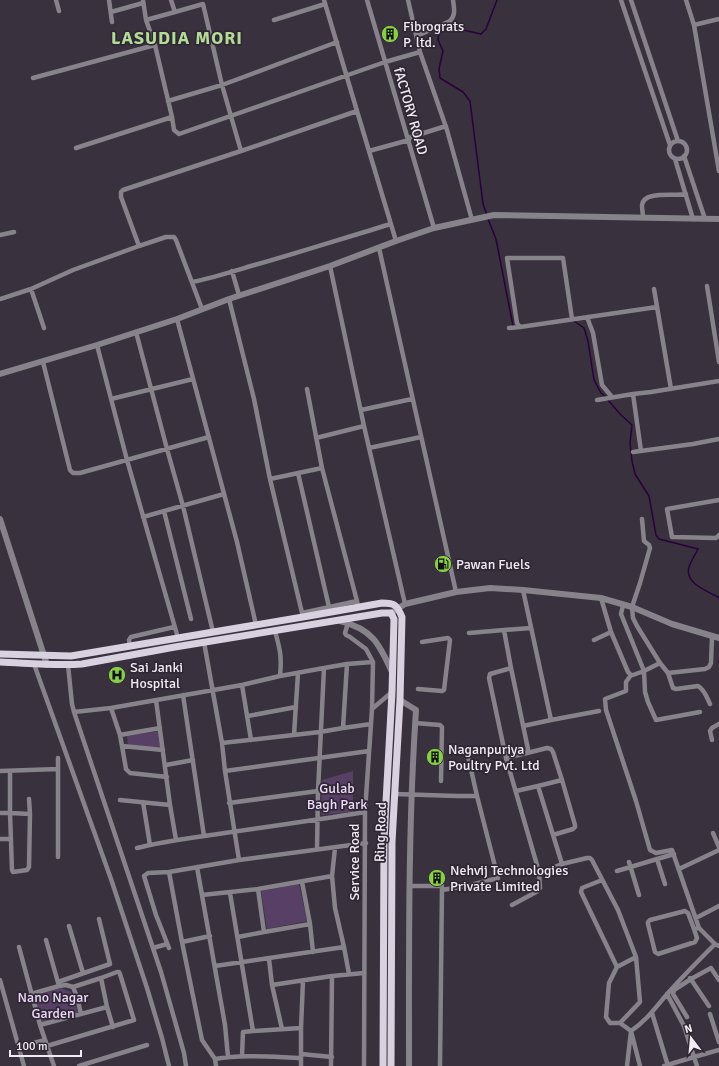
<svg xmlns="http://www.w3.org/2000/svg" width="719" height="1066" font-family="Signika,sans-serif">
  <style>
    .green { fill: #583f66 }
    .lines { fill: none; stroke-linecap: round; stroke-linejoin: round }
    .stream { stroke: #2a013b; stroke-width: 1.5 }
    .minor { stroke: #87838a; stroke-width: 4.5 }
    .tertiary { stroke: #87838a; stroke-width: 6 }
    .primary { stroke: #d9d1df; stroke-width: 7 }
    .labels { text-anchor: middle; stroke-width: 3.5; stroke-linejoin: round; paint-order: stroke }
    .poi-label { font-size: 14px; fill: #f1ecf4; stroke: #2f2734; text-anchor: start }
    .street-label { font-size: 14px; fill: #f1ecf4; stroke: #2f2734 }
    .park-label { font-size: 14px; fill: #efd9fc; stroke: #2f2734 }
    .district-label { font-size: 18px; font-weight: bold; letter-spacing: 1px; fill: #b3db97; stroke: #2f2734 }
  </style>
  <rect width="100%" height="100%" fill="#39313e"/>
  <path class="green" d="M160 731 161 748 128 745 127 736Z
    M353 771V812L321 815 322 780Z
    M299 884 307 921 267 929 261 891Z
    M61 988 71 992 73 996 78 1013 41 1023 33 996Z"/>
  <g class="lines">
    <path class="stream" d="M487 215 483 204 470 101 463 92 440 78 439 69 443 51 438 40 439 33 450 27 481 34 486 29 497 0
      M488 219 496 239 513 326
      M574 321 584 328 588 341 594 380 601 393 606 397
      M608 400 620 414 632 425 630 443 632 461 635 474 649 496 656 535 659 539 698 549C695 555 691 561 689 567 684 583 707 591 718 597L719 599
      M719 661V662"/>
    <path class="minor" d="M56 0 59 11
      M109 0 112 22
      M143 0 146 20 155 45 172 117 174 130 179 134 385 62 420 52 408 0
      M171 0 175 12 203 4 222 85 241 151 357 111 324 0
      M367 0 434 228
      M621 0 670 145
      M631 0 678 141
      M686 0 694 25 719 19
      M111 12 143 3
      M146 20 175 12
      M274 20 325 4
      M694 25 719 171
      M417 36 450 21C456 15 454 8 453 0
      M420 52 447 130 472 220
      M33 78 155 45
      M168 101 222 85 337 42
      M357 111 396 241
      M408 138 446 126
      M669 150a9 9 0 1 1 18 0a9 9 0 1 1-18 0Z
      M76 148 172 117
      M369 151 409 140
      M684 156 705 219
      M675 159 693 219
      M643 218C643 214 642 209 642 205 644 190 675 197 686 194
      M0 235 14 232
      M139 246 121 197V192L123 190 241 151
      M379 248 456 592
      M330 266 364 426 405 604
      M232 271 239 295
      M192 282C212 278 231 272 251 266 298 253 344 238 391 224
      M707 286 719 362
      M31 289 44 328
      M654 289 671 389
      M0 299 31 289 73 270 139 246 166 237H174L176 240 202 309
      M229 299 254 399 270 479 303 617
      M587 317 593 333 602 385 612 397
      M177 319 237 542 256 625
      M572 319 563 258H507L517 323 520 327 657 307
      M509 328 520 327
      M136 332 167 449 183 506 213 632
      M97 345 127 460 178 638
      M43 362 70 470 73 473H80L209 437
      M307 389 322 468
      M633 394 641 451
      M111 399 193 379
      M597 400 633 394 651 392 719 381
      M361 410 412 399
      M316 438 364 426
      M369 448 421 437
      M633 452 693 444 719 439
      M298 473 329 607
      M270 479 322 468 357 601 358 607
      M719 500 667 509 672 537 716 538 719 535
      M164 511 191 619
      M143 517 224 494
      M642 519 644 541 649 545 650 548 640 583 632 607 633 618 637 626 660 663 668 673 673 688 676 689 698 686C705 690 707 698 710 704
      M523 590 551 720 599 711
      M601 598 611 632 628 672 631 675H633L644 671 660 663
      M623 605 621 614 644 671 645 692 648 702 656 720 700 712
      M302 613 357 601
      M348 623 345 633 346 635 350 637 366 649 373 662 372 709 365 812 364 1066
      M531 628 504 630 511 668 490 674 489 678 506 758 539 872 549 869 562 864 538 786 562 780 575 825V827L573 829 553 835
      M275 631C280 649 282 657 280 676
      M469 633 504 630
      M594 640 611 632
      M204 642 222 743 225 771 239 860
      M130 647 129 640 131 637 174 627
      M34 664 111 879 147 988 162 1038 169 1066
      M68 665 72 704 74 712 161 972 184 1053 186 1066
      M324 668 347 664
      M668 673 705 669 709 667 711 663 712 637
      M631 675 626 682V691L605 699 606 710 636 801 650 850 656 853 672 850 699 928 715 944 719 946
      M242 685 251 740
      M418 689 442 691 444 690 450 640 448 638 422 642
      M183 695 204 836
      M156 700 170 805 176 840
      M111 708 120 735 122 746 163 750
      M372 709 392 692
      M74 712 111 708 242 685 280 676 324 668 318 791 317 849
      M248 716 296 707
      M415 723 440 725 442 727 441 781
      M523 726 551 720
      M343 728 371 724
      M120 735 160 728
      M294 735 298 673
      M712 740 710 731 712 728 719 724
      M222 743 320 732 343 728 347 664 373 662
      M122 746 126 769 130 773 167 777
      M468 749V756L477 796
      M527 753 547 748 551 749 553 752 562 780
      M58 758V857
      M506 758 527 753 528 749 511 668
      M166 765 193 760
      M0 771 58 769
      M225 771 369 751
      M516 791 538 786
      M395 794 457 796H477L498 878 467 886 442 890
      M29 799 30 814 29 867 27 870 13 872 12 870 10 813 30 814
      M120 800 170 805
      M143 802 150 845
      M229 803 318 791
      M0 813H10V771
      M713 833 719 847
      M0 839H10
      M137 848C163 841 191 838 218 834 267 827 316 820 365 812
      M657 859 665 884
      M629 862 639 895
      M562 864 587 858H590L592 860 618 910 636 957
      M197 867 225 1025 228 1057
      M679 869 719 850
      M617 871 674 854
      M332 876 335 848
      M602 880 582 888 581 892 617 967 636 957 640 1002 620 1023 631 1031 640 1066
      M409 886H442L440 1066
      M230 893 253 1031
      M202 895 258 889 332 876 335 908 344 947
      M512 905 538 891 540 888 539 872
      M696 918 719 906
      M310 924 313 952
      M69 926 83 973
      M694 929 688 913 685 911 650 920 648 922V924L655 952 658 954 695 942 697 938 694 929 699 928
      M264 932 310 924 302 882
      M238 937 264 932 258 889
      M182 942 210 936
      M19 947 40 1025 54 1066
      M153 948 167 944
      M169 948 156 915 144 876 148 873 169 872
      M269 959 272 985 332 976
      M215 966 344 947 349 974
      M617 967 609 983 606 1017 610 1023H620
      M690 978 709 1006
      M0 980 24 1066
      M58 982 110 964 99 919
      M272 985 282 1029
      M59 986 66 985 73 987 77 997 81 1014
      M31 994 59 986 46 940
      M667 994 684 1026 694 1057 719 1050
      M107 1007 113 1027
      M652 1013 668 1066
      M710 1014 719 1042
      M687 1017 673 994 674 990 691 979 711 968 719 980
      M40 1025 107 1007 101 978 73 987
      M47 1046 134 1020 120 974 119 972H117L101 978
      M19 1047 45 1040
      M301 1054 332 1057
      M242 1056 243 1032 253 1031 301 1028
      M215 1059C243 1054 272 1057 301 1058
      M79 1066 147 1045
      M216 1066 215 1059 202 1040 182 942 169 872 239 860 366 843
      M301 1066V1028L303 981
      M331 1066 332 976 364 973
      M627 1066 631 1031C646 1021 656 1007 668 993 683 976 699 960 715 944
      M664 1066 694 1057 697 1066"/>
    <path class="tertiary" d="M0 374 97 345 177 319 229 299 330 266 396 241 434 228 494 215 719 219
      M0 519 47 665
      M391 613 405 604 456 592 490 588 523 590 601 598 632 607 672 624 719 638
      M340 621C372 629 379 643 392 672
      M400 700 416 710C408 828 409 947 409 1066"/>
    <path class="primary" d="M0 654 71 656 303 617 382 603C395 603 397 605 402 617L400 700 392 842 391 1066
      M0 662C27 663 55 666 82 664L175 647 382 613H391L394 619 392 692 384 839 383 1066"/>
  </g>
  <defs>
    <symbol id="building-disc" viewBox="-11 -11 22 22"><circle r="9.5" fill="#88cf49" stroke="#2f2734"/><path d="M-4-6H4V6H1V3H-1V6H-4ZM-2.5-4.3h1.7v1.8h-1.7ZM.8-4.3h1.7v1.8H.8ZM-2.5-1h1.7V.8h-1.7ZM.8-1h1.7V.8H.8Z" fill="#111"/></symbol>
    <symbol id="fuel-disc" viewBox="-11 -11 22 22"><circle r="9.5" fill="#88cf49" stroke="#2f2734"/><path d="M-5.5-6h7V0h2V4h1.3V-2.5L3-4.5l.8-.8L6-3V5H2.5V1h-1V6h-7ZM-4.2-4.7v3.2H.2V-4.7Z" fill="#111"/></symbol>
    <symbol id="hospital-disc" viewBox="-11 -11 22 22"><circle r="9.5" fill="#88cf49" stroke="#2f2734"/><path d="M-5-5h3v3.5h4V-5h3V5h-3V1.5h-4V5h-3Z" fill="#111"/></symbol>
  </defs>
  <g fill-rule="evenodd">
    <use href="#building-disc" x="380" y="24" width="20" height="20"/>
    <use href="#fuel-disc" x="433" y="554" width="20" height="20"/>
    <use href="#hospital-disc" x="107" y="665" width="20" height="20"/>
    <use href="#building-disc" x="425" y="747" width="20" height="20"/>
    <use href="#building-disc" x="427" y="868" width="20" height="20"/>
  </g>
  <g class="labels">
    <g class="poi-label">
      <text x="403" y="31">Fibrograts<tspan x="403" dy="16">P. ltd.</tspan></text>
      <text x="456" y="569">Pawan Fuels</text>
      <text x="130" y="672">Sai Janki<tspan x="130" dy="16">Hospital</tspan></text>
      <text x="448" y="754">Naganpuriya<tspan x="448" dy="16">Poultry Pvt. Ltd</tspan></text>
      <text x="450" y="875">Nehvij Technologies<tspan x="450" dy="16">Private Limited</tspan></text>
    </g>
    <g class="street-label">
      <text transform="translate(411 111) rotate(74)" y="5">fACTORY ROAD</text>
      <text transform="translate(380 832) rotate(-88)" y="5">Ring Road</text>
      <text transform="translate(354 862) rotate(-90)" y="5">Service Road</text>
    </g>
    <g class="park-label">
      <text x="337" y="793">Gulab<tspan x="337" dy="16">Bagh Park</tspan></text>
      <text x="53" y="1002">Nano Nagar<tspan x="53" dy="16">Garden</tspan></text>
    </g>
    <g class="district-label">
      <text x="177" y="44">LASUDIA MORI</text>
    </g>
  </g>
  <g transform="translate(691 1038) rotate(344)" stroke="#2f2734" stroke-width="3" paint-order="stroke">
  <path d="M0-3L7 15L0 10L-7 15Z" fill="#f1ecf4"/>
  <text y="-6" font-size="11" font-weight="bold" text-anchor="middle" fill="#f1ecf4">N</text>
  </g>
  <path d="M10 1050v6h71v-6" fill="none" stroke="#f1ecf4" stroke-width="2"/>
  <text x="16" y="1050" font-size="12" fill="#f1ecf4" stroke="#2f2734" stroke-width="3" paint-order="stroke">100 m</text>
</svg>
